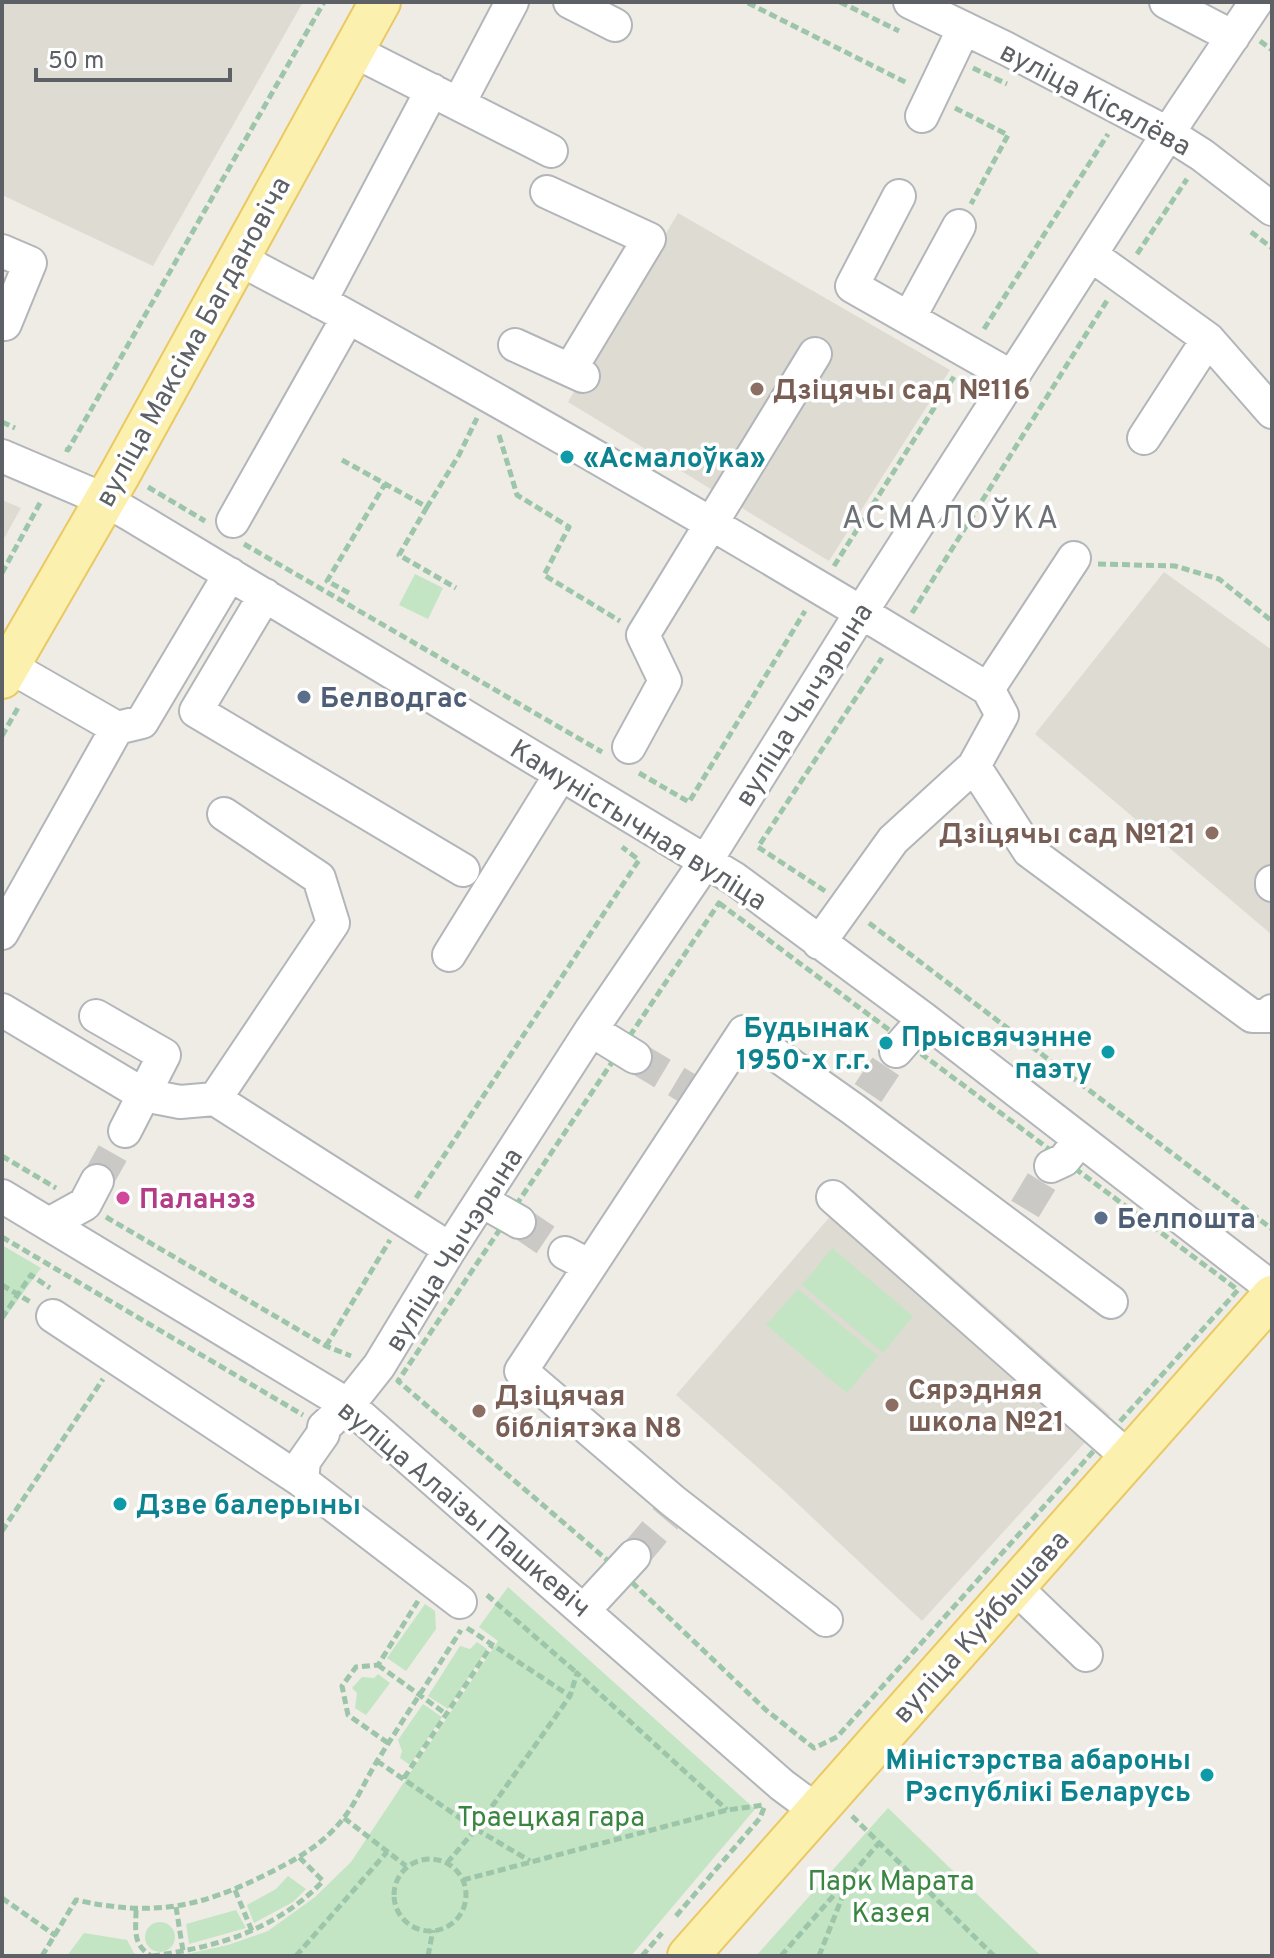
<svg xmlns="http://www.w3.org/2000/svg" width="1274" height="1958" font-family="Overpass,sans-serif">
  <style>
    .education { fill: #dedbd3 }
    .green { fill: #c3e5c4 }
    .lines { fill: none; stroke-linecap: round; stroke-linejoin: round }
    .minor-tunnel { stroke: #cac9c5; stroke-width: 32; stroke-dasharray: 32 16; stroke-linecap: butt }
    .minor-casing { stroke: #b2b5b9; stroke-width: 36 }
    .major-casing { stroke: #eac862; stroke-width: 44 }
    .path { stroke: #9cc5a9; stroke-width: 5; stroke-dasharray: 8 4; stroke-linecap: butt }
    .minor { stroke: #fff; stroke-width: 32 }
    .major { stroke: #fbf0ad; stroke-width: 40 }
    .education-dot { fill: #8d6e63; stroke: #fff; stroke-width: 3 }
    .culture-dot { fill: #0f9aa8; stroke: #fff; stroke-width: 3 }
    .service-dot { fill: #5c6f8a; stroke: #fff; stroke-width: 3 }
    .hotel-dot { fill: #d1479c; stroke: #fff; stroke-width: 3 }
    .labels { text-anchor: middle; stroke-width: 7; stroke-linejoin: round; paint-order: stroke }
    .street-label { font-size: 28px; fill: #5d6065; stroke: #fff }
    .education-label { font-size: 28px; font-weight: bold; fill: #785e54; stroke: #fff; text-anchor: start }
    .culture-label { font-size: 28px; font-weight: bold; fill: #0d838f; stroke: #fff; text-anchor: end }
    .service-label { font-size: 28px; font-weight: bold; fill: #4e5e75; stroke: #fff; text-anchor: start }
    .hotel-label { font-size: 28px; font-weight: bold; fill: #b23c85; stroke: #fff; text-anchor: start }
    .park-label { font-size: 28px; fill: #3a8640; stroke: #fff }
    .quarter-label { font-size: 32px; letter-spacing: 2px; fill: #6e7276; stroke: #fff }
  </style>
  <rect width="100%" height="100%" fill="#eeece5"/>
  <path class="education" d="M2 2H303L153 266 2 195Z
    M678 213 950 370 829 561 568 402Z
    M2 500 21 508 2 542Z
    M1164 572 1272 650 1271 934 1035 734Z
    M853 1190 1110 1415 922 1621 782 1489 676 1395Z"/>
  <path class="green" d="M415 574 443 588 428 619 399 605Z
    M2 1245 41 1268 2 1322Z
    M832 1248 913 1316 883 1353 802 1285Z
    M798 1289 878 1356 847 1393 766 1325Z
    M508 1587 755 1809 631 1956H177L228 1945 268 1931 315 1897 351 1862 498 1641 479 1627Z
    M425 1604 435 1611 436 1629 406 1671 387 1658Z
    M477 1642 487 1649 448 1709 428 1696 460 1646 470 1649Z
    M378 1674 390 1683 366 1715 355 1708 357 1693 352 1688 362 1677 374 1678Z
    M423 1704 442 1717 410 1765 400 1758 402 1751 398 1740Z
    M888 1808 1041 1956H756Z
    M288 1876 306 1889 293 1902 254 1923 247 1905 276 1889Z
    M236 1910 246 1928 189 1944 186 1924Z
    M145 1937a15 15 0 1 1 30 0a15 15 0 1 1-30 0Z
    M84 1933 127 1940 134 1953 140 1956H67Z"/>
  <g class="lines">
    <path class="minor-tunnel" d="M635 1057 687 1088
      M868 1093 896 1051
      M97 1181 125 1131
      M1025 1209 1051 1166
      M519 1222 565 1253
      M634 1556 666 1518"/>
    <defs>
      <path id="minor" d="M570 2 615 25
        M910 2 1007 49 1169 134 1202 155 1272 209
        M1166 2 1233 37
        M352 50 551 151
        M459 103 512 2
        M922 116 964 28
        M547 192 649 239 570 370
        M899 196 852 286 1012 377
        M2 251 30 263 5 324
        M1091 255 1208 339 1272 412
        M238 258C275 279 313 297 350 318 565 437 778 561 988 689
        M320 302 432 90
        M909 318 959 226
        M515 345 583 376
        M1144 438 1208 339
        M2 456 105 500 131 515 735 879 924 1019 1272 1288
        M233 521 348 317
        M265 595 196 711 463 870
        M117 728 142 722 230 574
        M629 747 665 681 643 635 815 354
        M974 766 1029 851 1252 1016H1269L1272 1011
        M1272 882V885
        M2 933 117 728 9 666
        M819 943 893 840 974 766 1002 715 988 689 1074 558
        M449 955 561 774
        M2 1010 144 1095 180 1102 215 1099 450 1249
        M96 1016 164 1055 125 1131
        M591 1030 635 1057
        M896 1051 924 1019
        M215 1099 333 923 319 878 224 814
        M1051 1166 1064 1160 1080 1140
        M2 1196 348 1405 782 1785 817 1811
        M833 1197 1129 1458
        M482 1201 519 1222
        M49 1224 85 1204 97 1181
        M565 1253 590 1266
        M53 1316 302 1481 460 1602
        M302 1481 304 1461 323 1434 324 1427 348 1405 379 1366 450 1249 591 1030 706 861 862 611 1180 115 1256 2
        M1015 1587 1086 1655
        M584 1610 634 1556
        M826 1620 673 1501 521 1371 744 1032 853 1109 1111 1302"/>
      <path id="major" d="M2 678 120 474 380 2
        M688 1956 1272 1296"/>
    </defs>
    <use href="#minor" class="minor-casing"/>
    <use href="#major" class="major-casing"/>
    <path class="path" d="M840 2 899 31
      M748 3 907 83
      M1260 41 1272 50
      M973 68 1007 84
      M955 108 1008 135 971 204
      M1251 232 1272 248
      M1137 254 1187 179
      M984 329 1108 134
      M2 422 15 428
      M499 435 517 495 569 527 544 575 620 621
      M65 449 68 450 324 2
      M342 460 427 507 459 455 477 418
      M148 487 205 521
      M427 507 399 555 456 588
      M244 544 602 752
      M1098 564 1175 566 1219 579 1272 621
      M834 566 955 375
      M2 573 40 503
      M349 593 327 581 385 484
      M912 613 1108 299
      M2 736 19 706
      M639 773 689 802 805 611
      M825 891 758 847 882 658
      M719 903 1238 1290 837 1737 814 1748 766 1710 620 1571 398 1381Z
      M869 923 1272 1229
      M2 1156 56 1188
      M416 1198 639 860 622 847
      M106 1217 326 1346 351 1356
      M2 1237 303 1415
      M2 1285 32 1303
      M2 1318 31 1275 50 1288
      M326 1346 390 1240
      M2 1531 103 1379
      M487 1595 577 1673
      M467 1628 570 1696
      M378 1665 446 1714
      M388 1743 348 1715 342 1686 356 1667 378 1665 418 1601
      M377 1761 476 1829 530 1861
      M404 1778 492 1645
      M852 1816 994 1956
      M344 1818 406 1866
      M394 1895a36 36 0 1 1 72 0a36 36 0 1 1-72 0Z
      M447 1863 476 1829 570 1696 577 1673 727 1810
      M463 1880 727 1810 764 1805
      M235 1890 252 1931
      M2 1898 56 1936
      M176 1907 183 1951
      M136 1910C136 1930 132 1944 151 1956
      M676 1916 760 1818 765 1805
      M42 1956 76 1900C152 1917 200 1908 269 1873 297 1859 322 1845 342 1820 357 1802 366 1778 379 1758 406 1715 434 1673 461 1630
      M152 1956C218 1947 276 1930 323 1881L299 1857
      M296 1956 387 1852
      M428 1956 433 1930
      M642 1956 662 1933
      M781 1956 879 1843
      M819 1956 849 1880"/>
    <use href="#minor" class="minor"/>
    <use href="#major" class="major"/>
  </g>
  <g class="education-dot">
    <circle cx="757" cy="389" r="8"/>
    <circle cx="1212" cy="833" r="8"/>
    <circle cx="892" cy="1405" r="8"/>
    <circle cx="479" cy="1411" r="8"/>
  </g>
  <g class="culture-dot">
    <circle cx="567" cy="457" r="8"/>
    <circle cx="886" cy="1043" r="8"/>
    <circle cx="1108" cy="1052" r="8"/>
    <circle cx="120" cy="1504" r="8"/>
    <circle cx="1207" cy="1775" r="8"/>
  </g>
  <g class="service-dot">
    <circle cx="304" cy="697" r="8"/>
    <circle cx="1101" cy="1218" r="8"/>
  </g>
  <circle class="hotel-dot" cx="123" cy="1198" r="8"/>
  <g class="labels">
    <g class="street-label">
      <text transform="translate(1096 98) rotate(28)" y="10">вуліца Кісялёва</text>
      <text transform="translate(192 341) rotate(-61)" y="10">вуліца Максіма Багдановіча</text>
      <text transform="translate(803 704) rotate(-58)" y="10">вуліца Чычэрына</text>
      <text transform="translate(639 824) rotate(32)" y="10">Камуністычная вуліца</text>
      <text transform="translate(453 1249) rotate(-58)" y="10">вуліца Чычэрына</text>
      <text transform="translate(465 1508) rotate(40)" y="10">вуліца Алаізы Пашкевіч</text>
      <text transform="translate(980 1626) rotate(-48)" y="10">вуліца Куйбышава</text>
    </g>
    <g class="education-label">
      <text x="773" y="399">Дзіцячы сад №116</text>
      <text x="1196" y="843" text-anchor="end">Дзіцячы сад №121</text>
      <text x="908" y="1399">Сярэдняя<tspan x="908" dy="32">школа №21</tspan></text>
      <text x="495" y="1405">Дзіцячая<tspan x="495" dy="32">бібліятэка N8</tspan></text>
    </g>
    <g class="culture-label">
      <text x="583" y="467" text-anchor="start">«Асмалоўка»</text>
      <text x="870" y="1037">Будынак<tspan x="870" dy="32">1950-х г.г.</tspan></text>
      <text x="1092" y="1046">Прысвячэнне<tspan x="1092" dy="32">паэту</tspan></text>
      <text x="136" y="1514" text-anchor="start">Дзве балерыны</text>
      <text x="1191" y="1769">Міністэрства абароны<tspan x="1191" dy="32">Рэспублікі Беларусь</tspan></text>
    </g>
    <g class="service-label">
      <text x="320" y="707">Белводгас</text>
      <text x="1117" y="1228">Белпошта</text>
    </g>
    <g class="hotel-label">
      <text x="139" y="1208">Паланэз</text>
    </g>
    <g class="park-label">
      <text x="551" y="1826">Траецкая гара</text>
      <text x="891" y="1890">Парк Марата<tspan x="891" dy="32">Казея</tspan></text>
    </g>
    <g class="quarter-label">
      <text x="951" y="528">АСМАЛОЎКА</text>
    </g>
  </g>
  <rect width="1274" height="1958" fill="none" stroke="#5d6065" stroke-width="8"/>
  <path d="M36 68v12h194v-12" fill="none" stroke="#5d6065" stroke-width="4"/>
  <text x="48" y="68" font-size="24" fill="#5d6065" stroke="#ffffff" stroke-width="6" paint-order="stroke">50 m</text>
</svg>
